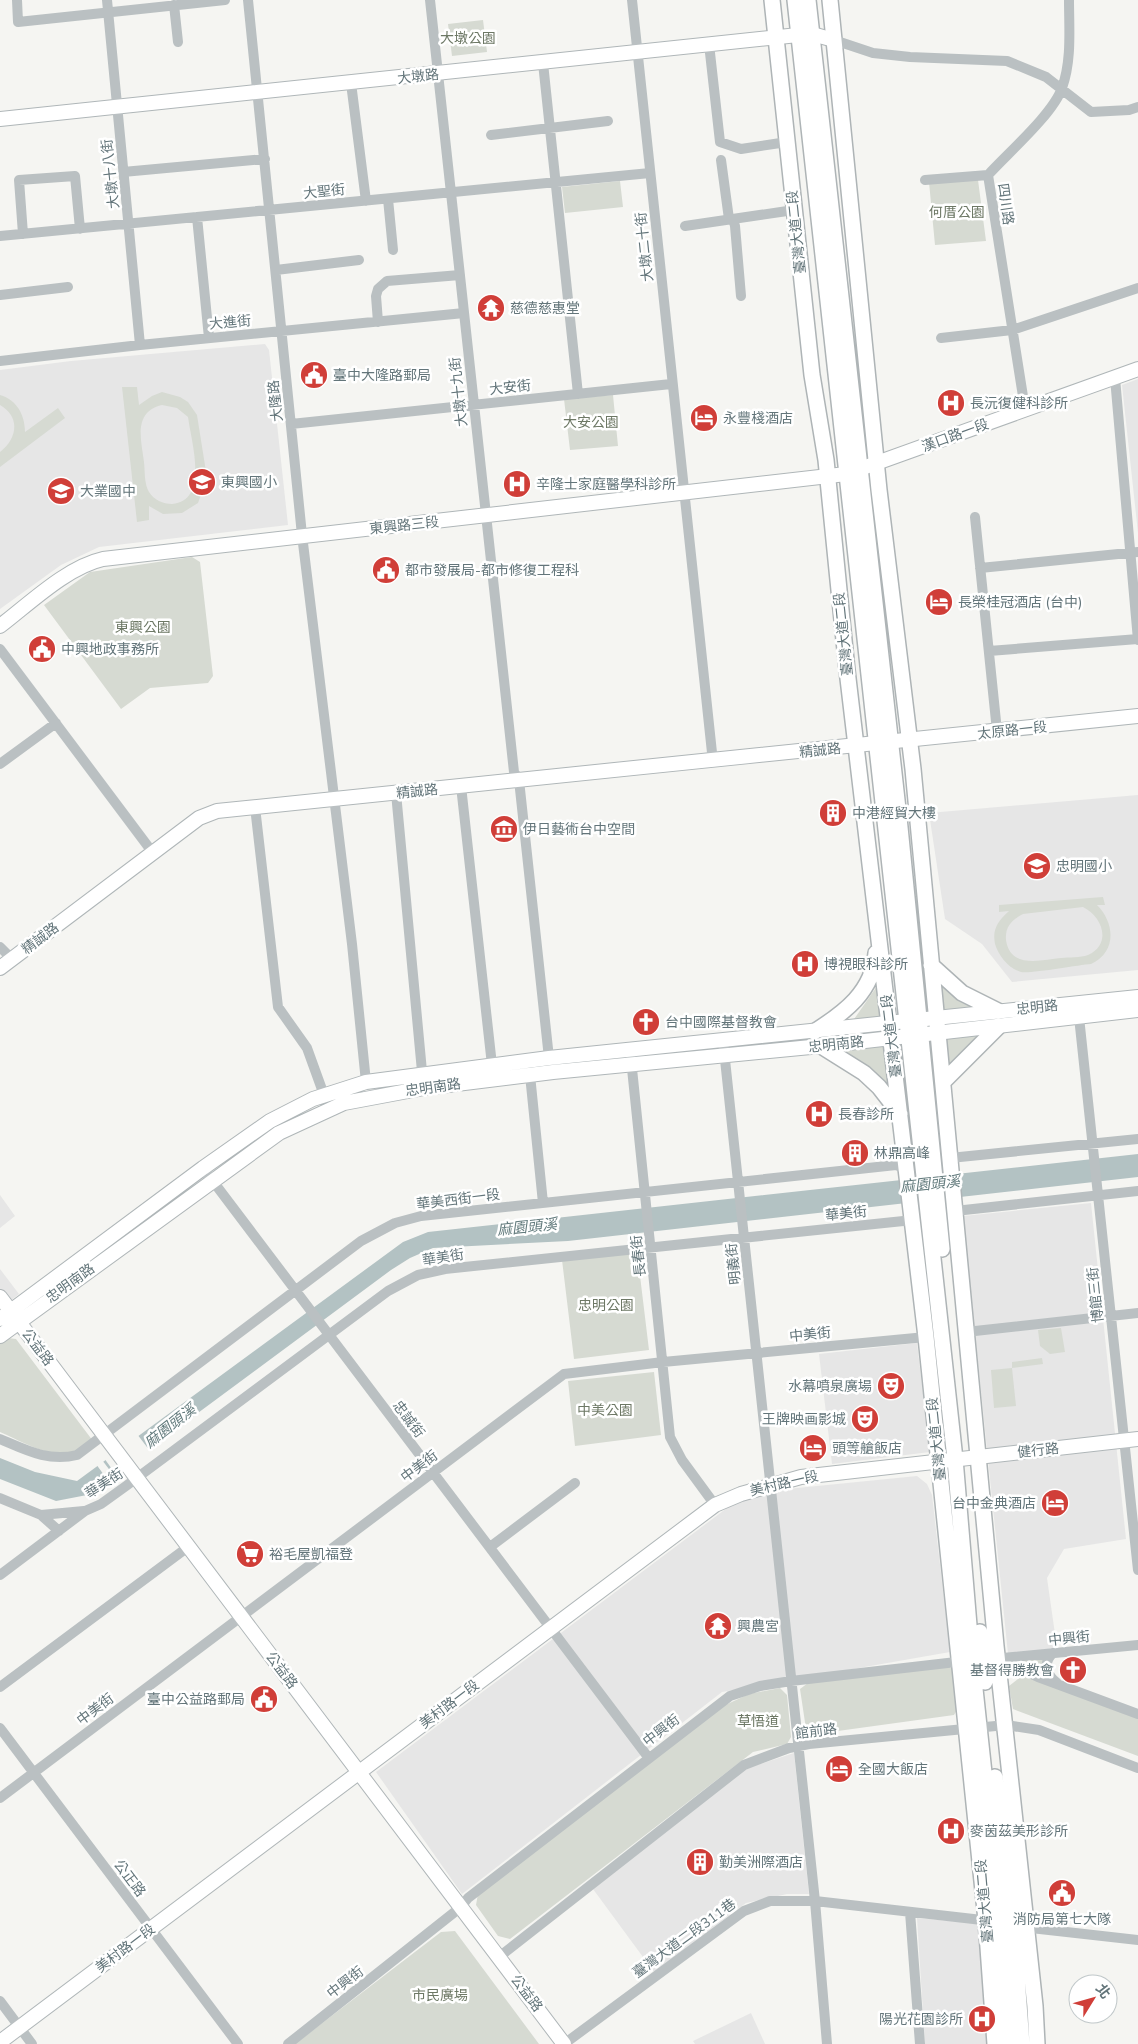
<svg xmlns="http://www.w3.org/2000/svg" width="1138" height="2044" font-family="'Nunito Sans','Noto Sans TC',sans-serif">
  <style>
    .built { fill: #e6e6e6 }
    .green { fill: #d6dad2; fill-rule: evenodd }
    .water { fill: #b3c2c3 }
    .pier { fill: #f5f5f2 }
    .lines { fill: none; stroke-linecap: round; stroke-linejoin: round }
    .secondary-casing { stroke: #afb6b8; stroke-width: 16 }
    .primary-casing { stroke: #aeb4b6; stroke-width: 18 }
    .street { stroke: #bac0c2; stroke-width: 10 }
    .secondary { stroke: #fff; stroke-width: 14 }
    .primary { stroke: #fff; stroke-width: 15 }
    .labels { text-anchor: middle; stroke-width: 5; stroke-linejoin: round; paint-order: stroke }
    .park-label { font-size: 14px; fill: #6d7865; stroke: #fff }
    .street-label { font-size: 14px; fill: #63757a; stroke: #fff }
    .poi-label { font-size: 14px; fill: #63757a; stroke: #fff; text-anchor: start }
    .water-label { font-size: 15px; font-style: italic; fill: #637b7d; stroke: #fff }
  </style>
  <rect width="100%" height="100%" fill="#f5f5f2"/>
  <path class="built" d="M265 344 269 350 288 525 99 547 61 565 0 609V370L71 361Z
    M1138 379V533L1122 385Z
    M1138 795V970L1012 982 982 944 945 919 929 813Z
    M0 1195 15 1216 0 1228Z
    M1091 1203 1126 1539 1064 1549 1047 1578 1057 1648 1008 1654 963 1216Z
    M0 1269 19 1294 0 1309Z
    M917 1343 930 1452 832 1464 819 1354Z
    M917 1476 927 1484 932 1495 950 1652 722 1692 462 1894 376 1772 727 1508 756 1492Z
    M794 1753 809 1894H787L746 1903 654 1972 593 1889 745 1769Z
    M917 1918 982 1924 994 2044H925Z
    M751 2013 765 2044H695L693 2041Z"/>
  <path class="green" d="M483 20 487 52 452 56 448 24Z
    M978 180 986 241 935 245 929 182Z
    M620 181 623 207 565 213 562 187Z
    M122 387H137L139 405 152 396 162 392 180 397 188 402 197 415 207 478 198 503 182 513 163 514 149 506V520L137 522ZM162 405 177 408 188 417C191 441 210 501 172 504 163 504 154 500 149 492 144 484 145 471 144 462 141 439 133 412 162 405Z
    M0 395C17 400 25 415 25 432L58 408 65 418 0 467V452C17 439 21 417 0 405Z
    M613 395 618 446 570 450 564 399Z
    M192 557 200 562 213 676 208 683 150 688 121 709 44 605 90 572Z
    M1103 897 1105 905H1097C1115 923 1117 952 1091 964 1078 965 1030 974 1021 972 1009 969 998 955 995 944 992 929 998 921 1009 911L999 912V905ZM1083 907C1103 917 1112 944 1088 955 1080 958 1069 957 1061 958 1041 960 1010 969 1006 940 1005 926 1012 920 1023 914Z
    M934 960 991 1009 938 1014Z
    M882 979 886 1021 850 1025Z
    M992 1029 944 1077 943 1036Z
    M888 1042 897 1106 829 1048Z
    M637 1251 649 1350 574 1359 562 1260Z
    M1061 1328 1065 1352 1050 1354 1040 1346 1038 1330Z
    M8 1338 16 1339 93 1441C88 1444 82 1450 76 1452 52 1460 21 1441 0 1432V1344Z
    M1042 1358 1043 1364 1012 1368 1016 1406 994 1408 991 1370 1012 1368V1362Z
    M654 1372 661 1435 575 1446 568 1381Z
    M1044 1657 1046 1676 1022 1662V1660Z
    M948 1666 954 1670 958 1708 954 1715 816 1734 806 1729 800 1689 808 1683Z
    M1023 1675 1138 1717V1756L1013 1709 1009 1686Z
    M780 1688 787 1695 791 1737 787 1744 753 1752 510 1939 498 1936 476 1905 478 1894 721 1707 749 1694Z
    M455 1931 539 2044H295L441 1932Z"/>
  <path class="water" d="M1138 1154V1177L568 1241 433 1248 410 1258 391 1270 87 1495 56 1501 0 1479V1458L35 1472 77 1481 403 1242 428 1232Z"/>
  <path class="pier" d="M137 1434 150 1451 117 1476 104 1458Z
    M102 1460 115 1477 109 1482 96 1464Z"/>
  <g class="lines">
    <defs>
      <path id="secondary" d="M0 119 798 35 812 34 834 40
        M0 626C29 604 67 567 103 559L846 474 1138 369
        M0 968 199 818 217 811 1138 716
        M0 1297 564 2044
        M0 1319 203 1168 270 1121 313 1099 366 1082 549 1058 1138 997
        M0 1336 279 1133 344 1103 424 1088 553 1072 821 1046 1138 1010
        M0 2042 715 1505 741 1494 801 1477 1138 1439"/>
      <path id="primary" d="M772 0 812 375 826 460 847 670 926 1337 986 1920 995 2044
        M795 0 955 1459 972 1661 1000 1922 1008 2044
        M808 0 900 827 942 1249
        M830 0 879 490 913 769 996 1646 1035 2006 1037 2044
        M931 965 962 993 998 1011
        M814 1032C844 1013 873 992 876 953
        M821 1046 864 1073 879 1087 900 1114
        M943 1082 999 1026
        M980 1632 985 1682
        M995 1777 1013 1924 1022 2044"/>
    </defs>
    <use href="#secondary" class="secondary-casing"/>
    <use href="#primary" class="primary-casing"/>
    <path class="street" d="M17 0 18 22 225 0
      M107 0 140 345
      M248 0 302 535 352 944 366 1082
      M430 0 514 772 519 780 549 1058
      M632 0 713 762
      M174 5 178 42
      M834 40 873 53 910 57 1007 61 1046 77 1091 112 1129 110 1138 107
      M709 44 720 142 741 149 787 142
      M543 63 578 394
      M351 83 366 201
      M491 135 608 121
      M721 160 729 219
      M123 172 265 159
      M925 180 988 175
      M388 199 393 250
      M197 217 209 338
      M733 219 735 226 741 296
      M685 226 794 210
      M23 234 19 180 75 176 80 229
      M0 236 650 173
      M276 270 359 260
      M0 295 68 287
      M378 322 376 296 378 289 387 281 460 275
      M941 338 1012 330 1138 288
      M0 361 140 345 464 313
      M1115 378 1138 640
      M1025 409 988 175C1008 153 1053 114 1062 88 1072 60 1069 29 1069 0
      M291 424 671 384
      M975 517 997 731
      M980 568 1138 552
      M0 649 153 853
      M989 651 1138 639
      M0 764 56 723
      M461 786 492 1065
      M396 793 423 1082
      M255 807 278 1007 307 1048 324 1095
      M0 947 12 959
      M1079 1017 1138 1570
      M723 1041 815 1901 827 2044
      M631 1059 670 1437 682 1460 715 1505
      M530 1075 543 1203
      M950 1158 1138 1139
      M203 1168 648 1757
      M955 1211 1138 1191
      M966 1332 1138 1313
      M0 1439C26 1450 48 1462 77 1455L361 1241 395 1223 421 1216 896 1165 907 1169
      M0 1498 41 1515 59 1531
      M41 1515 84 1511
      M490 1547 575 1483
      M0 1575 85 1511 101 1504 126 1486 388 1291 418 1275 445 1269 913 1220
      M1053 1653C1042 1663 1047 1675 1057 1683
      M992 1659 1138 1645
      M1002 1660 1038 1677 1138 1714
      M0 1687 188 1547
      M0 1728 238 2044
      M0 1798 564 1374 663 1362 926 1337
      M910 1912 920 2044
      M1022 1927 1138 1940
      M499 1957 744 1765 789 1748 809 1744 1006 1725 1039 1730 1138 1768
      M0 2001 32 2044
      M288 2044 461 1907 468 1898 730 1696 760 1686 791 1681 965 1661
      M564 2044 744 1911 770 1901H815L991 1921"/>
    <use href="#secondary" class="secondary"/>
    <use href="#primary" class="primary"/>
  </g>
  <defs>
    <symbol id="temple-disc" viewBox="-11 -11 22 22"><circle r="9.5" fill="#d03e38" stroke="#fff"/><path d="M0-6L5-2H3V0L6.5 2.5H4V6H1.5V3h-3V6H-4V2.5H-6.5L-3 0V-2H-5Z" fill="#fff"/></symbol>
    <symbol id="civic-disc" viewBox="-11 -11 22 22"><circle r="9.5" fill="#d03e38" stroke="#fff"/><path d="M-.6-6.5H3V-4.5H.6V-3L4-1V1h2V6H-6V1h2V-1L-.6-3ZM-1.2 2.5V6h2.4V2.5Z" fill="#fff"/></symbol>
    <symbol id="hospital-disc" viewBox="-11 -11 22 22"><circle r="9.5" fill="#d03e38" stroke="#fff"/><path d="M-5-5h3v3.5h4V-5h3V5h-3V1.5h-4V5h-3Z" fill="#fff"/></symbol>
    <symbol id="hotel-disc" viewBox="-11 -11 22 22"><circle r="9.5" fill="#d03e38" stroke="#fff"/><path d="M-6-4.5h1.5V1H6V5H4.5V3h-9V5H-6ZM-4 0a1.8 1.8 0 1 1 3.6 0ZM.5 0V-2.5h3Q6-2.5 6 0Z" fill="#fff"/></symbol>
    <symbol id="school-disc" viewBox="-11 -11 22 22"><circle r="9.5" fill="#d03e38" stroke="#fff"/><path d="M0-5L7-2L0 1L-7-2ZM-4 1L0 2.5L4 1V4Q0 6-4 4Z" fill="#fff"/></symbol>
    <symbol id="building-disc" viewBox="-11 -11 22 22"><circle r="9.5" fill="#d03e38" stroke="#fff"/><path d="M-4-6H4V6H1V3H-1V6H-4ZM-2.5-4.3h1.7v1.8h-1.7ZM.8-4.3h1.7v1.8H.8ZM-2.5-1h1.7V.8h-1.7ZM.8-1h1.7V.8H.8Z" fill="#fff"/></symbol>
    <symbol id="museum-disc" viewBox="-11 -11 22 22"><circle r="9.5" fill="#d03e38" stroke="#fff"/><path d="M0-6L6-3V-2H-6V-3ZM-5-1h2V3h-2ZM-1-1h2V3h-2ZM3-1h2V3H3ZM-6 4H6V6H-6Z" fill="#fff"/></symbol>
    <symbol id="church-disc" viewBox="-11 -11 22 22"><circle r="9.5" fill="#d03e38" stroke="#fff"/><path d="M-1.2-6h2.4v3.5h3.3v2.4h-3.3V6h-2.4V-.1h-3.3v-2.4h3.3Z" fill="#fff"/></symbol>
    <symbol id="theatre-disc" viewBox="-11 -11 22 22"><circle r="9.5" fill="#d03e38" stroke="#fff"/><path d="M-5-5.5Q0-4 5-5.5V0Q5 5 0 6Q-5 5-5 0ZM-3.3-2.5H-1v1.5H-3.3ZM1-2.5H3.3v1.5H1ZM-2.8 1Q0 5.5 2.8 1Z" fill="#fff"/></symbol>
    <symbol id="supermarket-disc" viewBox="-11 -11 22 22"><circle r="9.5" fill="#d03e38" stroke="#fff"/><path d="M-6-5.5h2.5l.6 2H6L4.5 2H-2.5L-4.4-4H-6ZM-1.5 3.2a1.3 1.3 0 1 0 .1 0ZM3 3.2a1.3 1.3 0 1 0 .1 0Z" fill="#fff"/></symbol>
  </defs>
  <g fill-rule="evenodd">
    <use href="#temple-disc" x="475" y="292" width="32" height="32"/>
    <use href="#civic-disc" x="298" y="359" width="32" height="32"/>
    <use href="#hospital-disc" x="935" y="387" width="32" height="32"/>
    <use href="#hotel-disc" x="688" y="402" width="32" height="32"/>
    <use href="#school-disc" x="186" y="466" width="32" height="32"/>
    <use href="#hospital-disc" x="501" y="468" width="32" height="32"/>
    <use href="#school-disc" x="45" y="475" width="32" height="32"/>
    <use href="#civic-disc" x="370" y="554" width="32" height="32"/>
    <use href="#hotel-disc" x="923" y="586" width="32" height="32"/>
    <use href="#civic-disc" x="26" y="633" width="32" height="32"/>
    <use href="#building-disc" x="817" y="797" width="32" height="32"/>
    <use href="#museum-disc" x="488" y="813" width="32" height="32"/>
    <use href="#school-disc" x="1021" y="850" width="32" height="32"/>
    <use href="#hospital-disc" x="789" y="948" width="32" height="32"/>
    <use href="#church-disc" x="630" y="1006" width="32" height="32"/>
    <use href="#hospital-disc" x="803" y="1098" width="32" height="32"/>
    <use href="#building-disc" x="839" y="1137" width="32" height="32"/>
    <use href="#theatre-disc" x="875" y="1370" width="32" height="32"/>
    <use href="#theatre-disc" x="849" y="1403" width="32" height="32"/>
    <use href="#hotel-disc" x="797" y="1432" width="32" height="32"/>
    <use href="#hotel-disc" x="1039" y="1487" width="32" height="32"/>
    <use href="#supermarket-disc" x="234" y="1538" width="32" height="32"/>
    <use href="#temple-disc" x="702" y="1610" width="32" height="32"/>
    <use href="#church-disc" x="1057" y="1654" width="32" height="32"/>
    <use href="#civic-disc" x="248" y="1683" width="32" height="32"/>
    <use href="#hotel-disc" x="823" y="1753" width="32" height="32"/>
    <use href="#hospital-disc" x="935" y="1815" width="32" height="32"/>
    <use href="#building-disc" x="684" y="1846" width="32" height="32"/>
    <use href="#civic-disc" x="1046" y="1877" width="32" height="32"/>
    <use href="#hospital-disc" x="966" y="2003" width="32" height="32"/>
  </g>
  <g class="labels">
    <g class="park-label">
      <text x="468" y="43">大墩公園</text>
      <text x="957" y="217">何厝公園</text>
      <text x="591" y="427">大安公園</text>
      <text x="143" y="632">東興公園</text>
      <text x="606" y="1310">忠明公園</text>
      <text x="605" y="1415">中美公園</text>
      <text x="758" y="1726">草悟道</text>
      <text x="440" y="2000">市民廣場</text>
    </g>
    <g class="street-label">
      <text transform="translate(418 76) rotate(-6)" y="5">大墩路</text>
      <text transform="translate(110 174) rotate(-96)" y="5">大墩十八街</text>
      <text transform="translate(324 191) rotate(-6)" y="5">大聖街</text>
      <text transform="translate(1006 204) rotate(82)" y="5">四川路</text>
      <text transform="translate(796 232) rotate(-96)" y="5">臺灣大道二段</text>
      <text transform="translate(644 247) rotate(-96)" y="5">大墩二十街</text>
      <text transform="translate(230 322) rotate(-5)" y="5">大進街</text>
      <text transform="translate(510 387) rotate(-6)" y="5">大安街</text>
      <text transform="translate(458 392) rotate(-96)" y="5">大墩十九街</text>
      <text transform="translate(275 401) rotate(-96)" y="5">大隆路</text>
      <text transform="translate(955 435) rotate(-20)" y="5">漢口路一段</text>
      <text transform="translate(404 525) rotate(-6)" y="5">東興路三段</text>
      <text transform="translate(843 634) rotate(-96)" y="5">臺灣大道二段</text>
      <text transform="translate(1012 730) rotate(-6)" y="5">太原路一段</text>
      <text transform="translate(820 750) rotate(-6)" y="5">精誠路</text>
      <text transform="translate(417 791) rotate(-6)" y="5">精誠路</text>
      <text transform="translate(40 938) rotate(-37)" y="5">精誠路</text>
      <text transform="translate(1037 1007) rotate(-6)" y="5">忠明路</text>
      <text transform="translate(891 1036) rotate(-97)" y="5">臺灣大道二段</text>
      <text transform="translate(836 1044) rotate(-6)" y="5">忠明南路</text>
      <text transform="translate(433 1087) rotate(-8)" y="5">忠明南路</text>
      <text transform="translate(458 1199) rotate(-7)" y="5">華美西街一段</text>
      <text transform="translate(846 1213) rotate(-6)" y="5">華美街</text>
      <text transform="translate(638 1256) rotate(-96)" y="5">長春街</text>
      <text transform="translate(443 1257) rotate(-9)" y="5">華美街</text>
      <text transform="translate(733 1264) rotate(-96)" y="5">明義街</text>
      <text transform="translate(70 1283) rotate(-36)" y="5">忠明南路</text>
      <text transform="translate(1095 1295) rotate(-96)" y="5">博館三街</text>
      <text transform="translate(810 1334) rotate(-6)" y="5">中美街</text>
      <text transform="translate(38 1347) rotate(53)" y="5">公益路</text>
      <text transform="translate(409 1419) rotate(53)" y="5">忠誠街</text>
      <text transform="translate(936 1439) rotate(-96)" y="5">臺灣大道二段</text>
      <text transform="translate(1038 1450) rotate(-6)" y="5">健行路</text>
      <text transform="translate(419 1466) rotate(-37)" y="5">中美街</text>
      <text transform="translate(104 1483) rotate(-33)" y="5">華美街</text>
      <text transform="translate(784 1483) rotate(-13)" y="5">美村路一段</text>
      <text transform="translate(1069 1638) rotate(-6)" y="5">中興街</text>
      <text transform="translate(282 1670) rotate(53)" y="5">公益路</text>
      <text transform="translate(449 1704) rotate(-37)" y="5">美村路一段</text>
      <text transform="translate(95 1709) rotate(-37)" y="5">中美街</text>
      <text transform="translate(661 1730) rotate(-38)" y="5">中興街</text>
      <text transform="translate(816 1731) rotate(-7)" y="5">館前路</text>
      <text transform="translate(130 1878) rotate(53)" y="5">公正路</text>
      <text transform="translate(984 1901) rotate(-95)" y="5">臺灣大道二段</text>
      <text transform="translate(684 1938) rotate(-36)" y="5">臺灣大道二段311巷</text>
      <text transform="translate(125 1948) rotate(-37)" y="5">美村路一段</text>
      <text transform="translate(345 1982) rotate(-38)" y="5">中興街</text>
      <text transform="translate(527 1993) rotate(53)" y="5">公益路</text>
    </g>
    <g class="poi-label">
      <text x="510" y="313">慈德慈惠堂</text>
      <text x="333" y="380">臺中大隆路郵局</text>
      <text x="970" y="408">長沅復健科診所</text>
      <text x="723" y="423">永豐棧酒店</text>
      <text x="221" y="487">東興國小</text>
      <text x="536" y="489">辛隆士家庭醫學科診所</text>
      <text x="80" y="496">大業國中</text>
      <text x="405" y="575">都市發展局-都市修復工程科</text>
      <text x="958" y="607">長榮桂冠酒店 (台中)</text>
      <text x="61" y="654">中興地政事務所</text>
      <text x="852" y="818">中港經貿大樓</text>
      <text x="523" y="834">伊日藝術台中空間</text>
      <text x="1056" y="871">忠明國小</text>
      <text x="824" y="969">博視眼科診所</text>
      <text x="665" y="1027">台中國際基督教會</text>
      <text x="838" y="1119">長春診所</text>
      <text x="874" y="1158">林鼎高峰</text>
      <text x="872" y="1391" text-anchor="end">水幕噴泉廣場</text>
      <text x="846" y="1424" text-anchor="end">王牌映画影城</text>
      <text x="832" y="1453">頭等艙飯店</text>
      <text x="1036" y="1508" text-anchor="end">台中金典酒店</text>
      <text x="269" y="1559">裕毛屋凱福登</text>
      <text x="737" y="1631">興農宮</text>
      <text x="1054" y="1675" text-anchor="end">基督得勝教會</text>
      <text x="245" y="1704" text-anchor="end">臺中公益路郵局</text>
      <text x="858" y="1774">全國大飯店</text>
      <text x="970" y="1836">麥茵茲美形診所</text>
      <text x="719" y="1867">勤美洲際酒店</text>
      <text x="1062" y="1924" text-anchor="middle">消防局第七大隊</text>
      <text x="963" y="2024" text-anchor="end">陽光花園診所</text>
    </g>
    <g class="water-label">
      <text transform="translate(930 1184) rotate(-6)" y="5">麻園頭溪</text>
      <text transform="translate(527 1227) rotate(-6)" y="5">麻園頭溪</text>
      <text transform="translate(170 1426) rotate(-38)" y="5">麻園頭溪</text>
    </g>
  </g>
  <g transform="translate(1093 1999) rotate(53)"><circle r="24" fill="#ffffff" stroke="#c1c8ca"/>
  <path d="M0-4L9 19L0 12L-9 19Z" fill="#d03e38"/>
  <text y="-8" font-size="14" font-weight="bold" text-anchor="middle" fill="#63757a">北</text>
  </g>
</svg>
